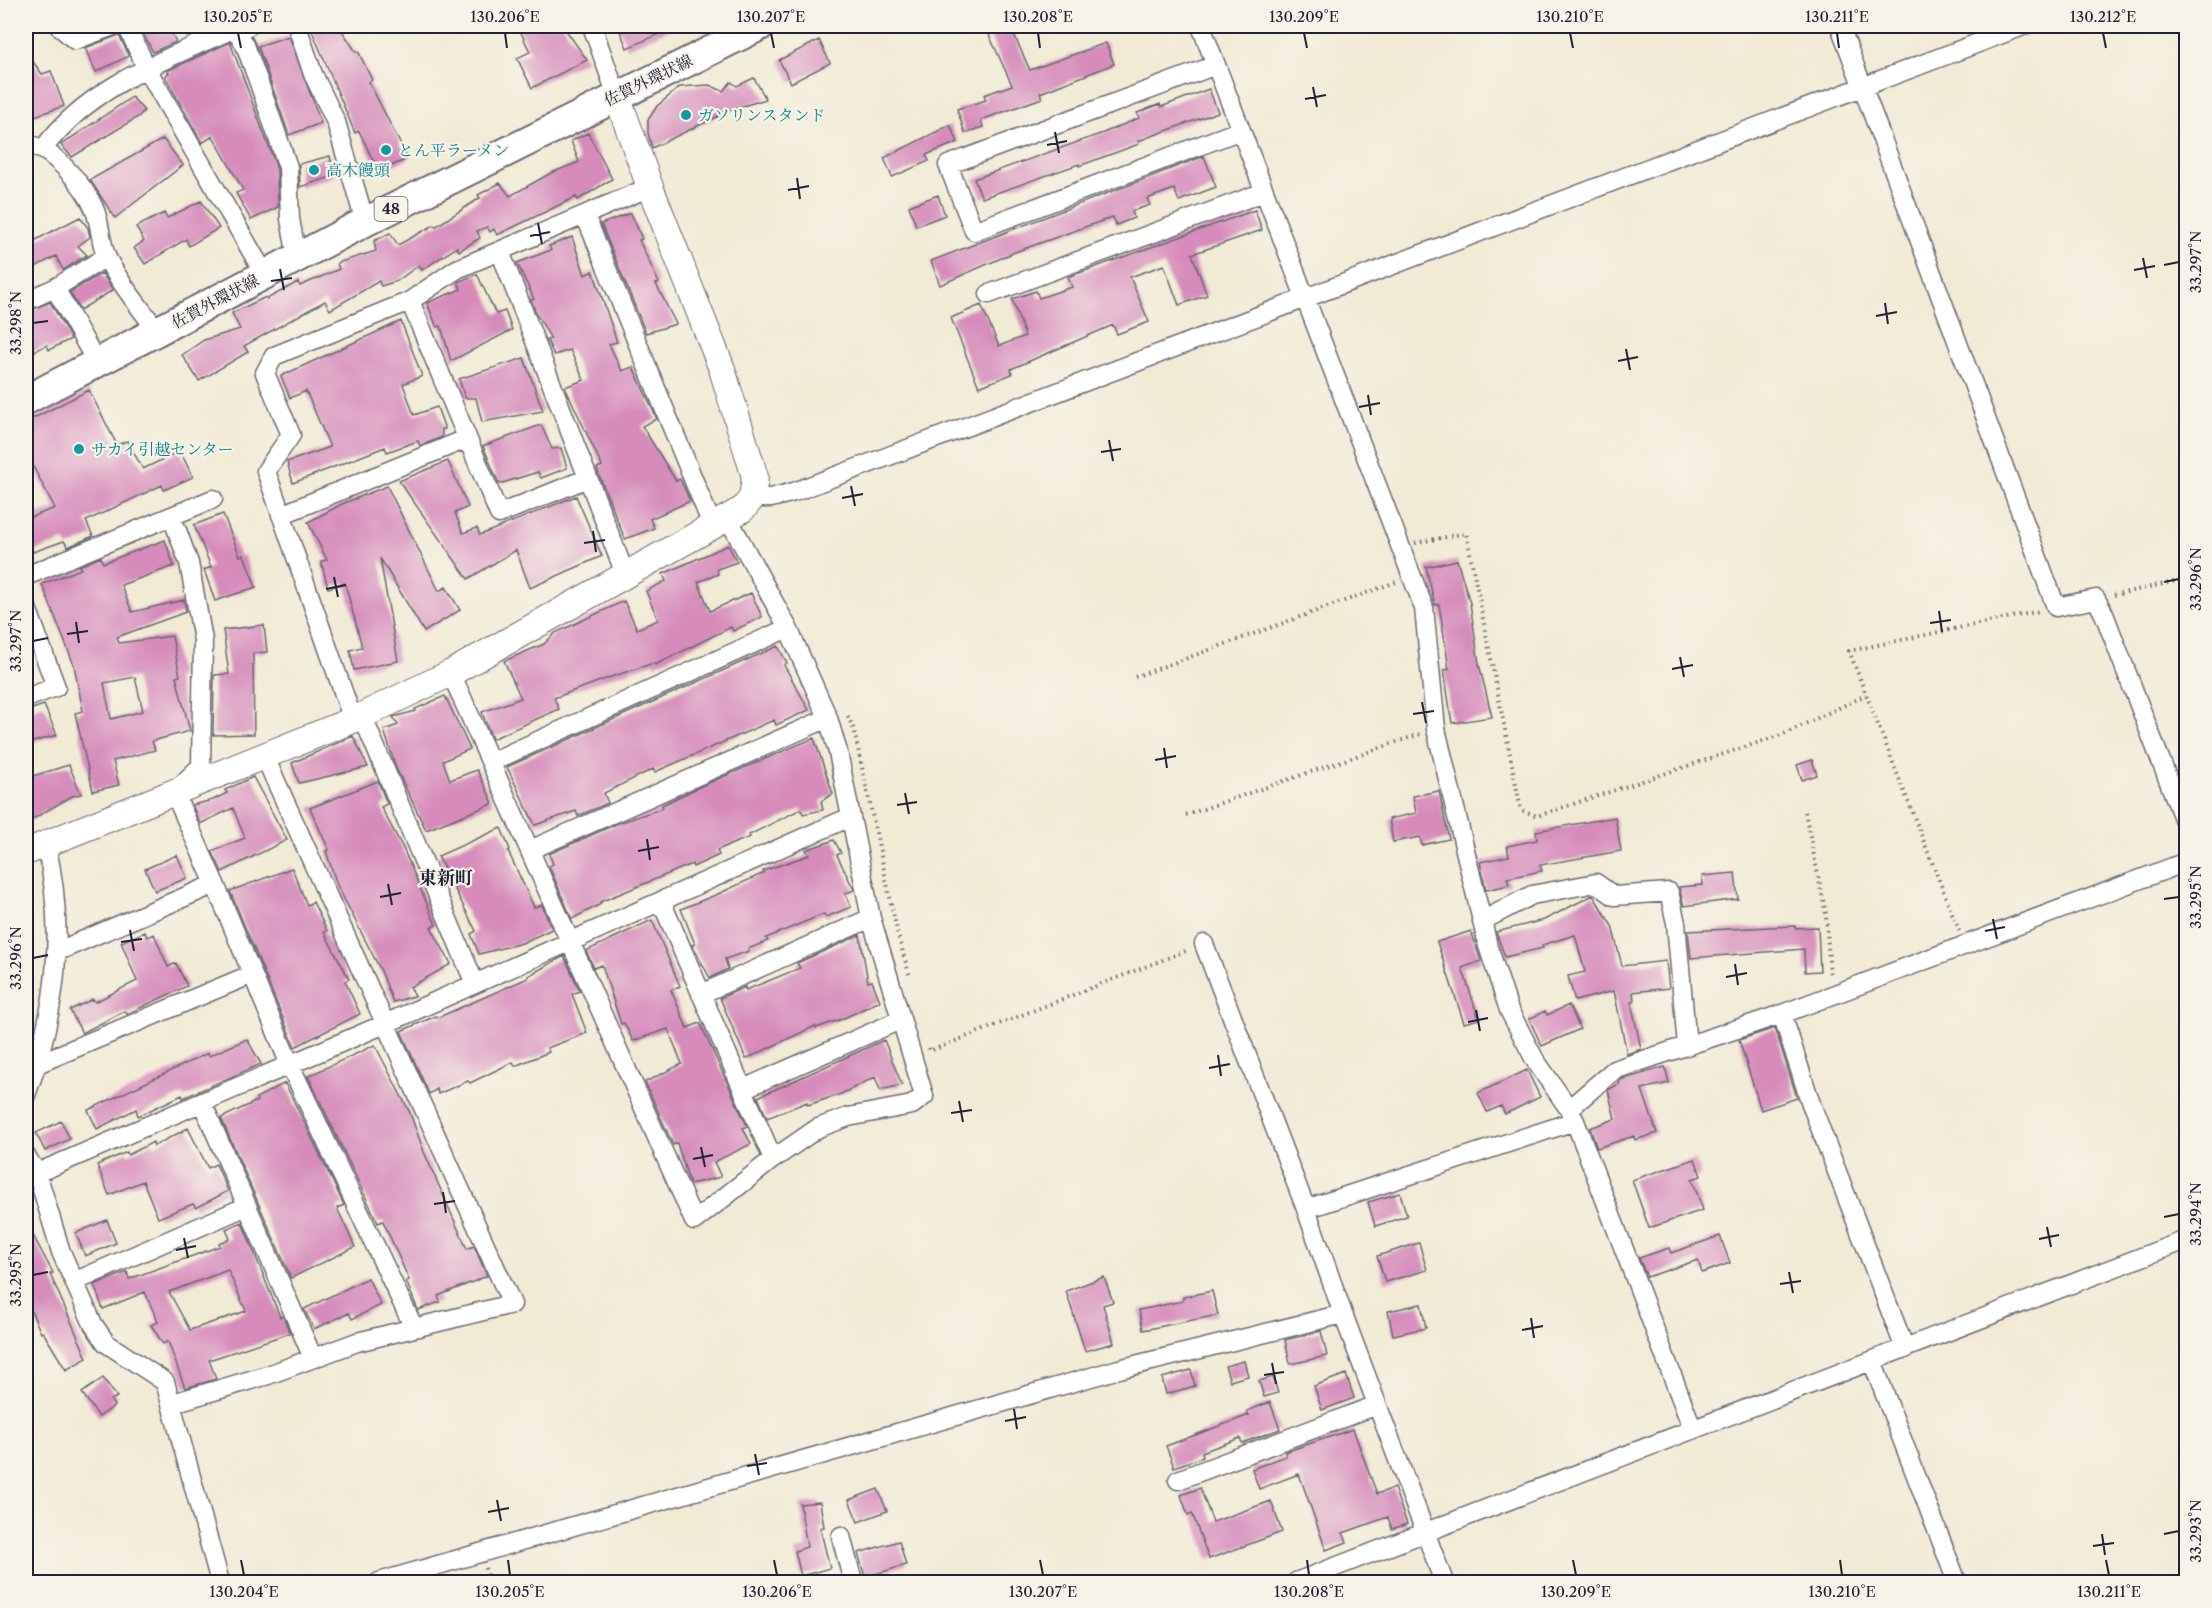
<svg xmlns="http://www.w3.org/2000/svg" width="2212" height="1608" font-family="'Libre Caslon Text','Noto Serif JP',serif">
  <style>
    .building { fill: #d68bbb; fill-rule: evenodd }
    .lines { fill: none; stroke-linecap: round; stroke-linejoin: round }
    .street-casing { stroke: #6a6871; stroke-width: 21 }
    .secondary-casing { stroke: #6a6871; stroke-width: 28 }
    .primary-casing { stroke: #6a6871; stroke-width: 32 }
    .path { stroke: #6a6871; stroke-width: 4; stroke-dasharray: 1.5 4.5; stroke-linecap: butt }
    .street { stroke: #fff; stroke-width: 18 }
    .secondary { stroke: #fff; stroke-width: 26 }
    .primary { stroke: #fff; stroke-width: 28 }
    .ticks { fill: none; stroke: #22223b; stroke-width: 2 }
    .culture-dot { fill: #0f9aa8; stroke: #f7f3e8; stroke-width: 2 }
    .labels { text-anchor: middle; stroke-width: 4.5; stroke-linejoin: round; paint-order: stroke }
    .shield { fill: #f7f3e8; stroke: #62616f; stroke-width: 1.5 }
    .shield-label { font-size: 15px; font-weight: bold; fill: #22223b }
    .street-label { font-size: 16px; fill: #22223b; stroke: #f7f3e8 }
    .culture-label { font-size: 16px; fill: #0d838f; stroke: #f7f3e8; text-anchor: start }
    .neighbourhood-label { font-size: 18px; font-weight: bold; fill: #22223b; stroke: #f7f3e8 }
    .neatline { fill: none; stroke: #22223b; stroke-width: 2 }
    .ticks-label { font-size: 15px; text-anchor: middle; fill: #22223b }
  </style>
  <rect width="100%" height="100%" fill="#f7f3e8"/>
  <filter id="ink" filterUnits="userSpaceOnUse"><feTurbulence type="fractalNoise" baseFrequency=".0167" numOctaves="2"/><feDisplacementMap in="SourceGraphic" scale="12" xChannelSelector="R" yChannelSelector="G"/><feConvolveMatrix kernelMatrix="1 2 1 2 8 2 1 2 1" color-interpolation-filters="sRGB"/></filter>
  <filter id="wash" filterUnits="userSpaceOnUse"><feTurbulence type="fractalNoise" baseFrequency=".008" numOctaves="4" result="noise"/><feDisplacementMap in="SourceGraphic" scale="24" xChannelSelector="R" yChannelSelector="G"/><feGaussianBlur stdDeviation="1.35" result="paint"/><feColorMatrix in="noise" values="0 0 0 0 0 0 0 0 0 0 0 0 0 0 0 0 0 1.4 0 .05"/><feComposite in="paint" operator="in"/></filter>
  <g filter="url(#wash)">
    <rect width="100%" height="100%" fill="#f1ead5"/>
    <g id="blocks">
      <path class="building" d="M139 26H168L176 42 153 52Z
        M310 26H339L356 52 358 51 372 80 369 82 408 159 378 171 359 131 355 133Z
        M518 26H563L587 60 532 88 517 58 530 52Z
        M618 26H678L627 48Z
        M985 26H1010L1030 70 1106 43 1114 64 1040 93 1042 98 981 120 983 127 965 133 957 109 986 100 984 95 1012 85Z
        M119 35 129 56 96 72 85 48Z
        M289 36 321 123 289 135 258 46Z
        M819 40 830 63 791 83 779 60Z
        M230 42 277 169 278 207 251 220 236 193 243 190 213 136 202 143 165 76 169 73 167 71Z
        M26 52 42 74 51 71 64 106 26 119Z
        M754 78 766 99 733 109 652 148 648 133V120L657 106 680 87 709 85 723 91 731 82 737 86Z
        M1209 89 1218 112 1138 141 1139 144 1079 166V164L982 198 974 179 1103 133 1139 118 1137 113 1160 104 1161 107Z
        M132 97 144 111 138 117 72 157 61 145Z
        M950 125 958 142 926 155 929 161 892 177 884 158Z
        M588 133 612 179 578 200 576 197 497 235 494 229 490 232 487 227 477 231 480 238 459 251 457 247 422 270 419 265 397 281 381 286 379 281 330 310 325 301 244 346 248 352 199 381 182 355 204 340 240 329 232 313 266 297 267 299 298 282 300 286 339 269 337 263 376 251 374 241 390 233 398 245 434 225 435 227 480 198 478 195 500 183 510 196 551 173 579 162 571 141Z
        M163 139 183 165 115 218 90 180Z
        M330 156 334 176 300 187 299 164Z
        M1204 156 1216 187 1179 201 1174 189 1147 199 1150 205 1132 211 1134 218 1116 225 1113 217 1015 252 940 285 931 261Z
        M938 195 945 215 916 226 909 206Z
        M201 201 219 228 189 246 186 239 145 264 134 248 144 241 136 227 164 213 167 218Z
        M1255 210 1262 230 1192 254 1207 295 1179 305 1164 265 1130 277 1149 322 1117 334 1113 325 1011 369 1012 374 979 387 951 318 981 305 999 346 1025 336 1012 299 1036 291 1039 298 1072 287 1068 277Z
        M631 213 642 239 639 240 659 283 656 284 676 324 646 333 601 224Z
        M80 217 88 228 90 237 78 246 87 255 63 270 56 256 26 272V245Z
        M572 237 585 275 593 271 617 342 609 344 622 371 633 367 657 419 642 426 676 481 680 479 690 501 650 519 654 528 625 539 599 475 597 468 602 466 565 387 584 380 570 350 554 355 547 340 551 339 536 313 531 300 534 299 517 263 551 250 549 246Z
        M102 273 113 290 80 310 70 292Z
        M477 274 496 314 505 311 512 330 451 361 441 326 437 327 427 303 461 289 458 282Z
        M50 302 71 339 49 350 47 345 26 355V312Z
        M401 321 422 376 403 384 414 415 437 407 445 429H442V437L420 446 418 441 387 452 385 447 293 483 287 462 330 447 306 391 290 398 281 376Z
        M524 358 543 411 482 422 476 398H465L459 379Z
        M89 390 117 445 127 441 143 469 180 451 193 477 164 490 162 485 86 521 93 536 68 547 64 541 33 552 26 535V519L55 508 26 453V422Z
        M541 425 552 449 561 448 567 468 541 478 538 472 499 484 483 446Z
        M448 461 468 507 455 513 463 533 477 528 480 535 576 496 602 556 530 588 516 550 468 579 399 481Z
        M387 486 439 591 446 587 460 610 424 632 380 558 398 661 354 670 350 650 362 647 345 583 328 588 321 561 327 560 308 522 342 504Z
        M223 514 240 556 244 555 256 587 215 601 204 570 211 567 194 525Z
        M165 540 174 566 121 585 132 612 184 600 186 612 117 637 119 643 172 636 180 676 176 677 190 731 152 741 155 750 113 761 119 785 93 791 75 713 83 711 74 665 42 584 81 569 79 566 101 557 103 563ZM135 677 143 711 111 719 104 683Z
        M728 545 737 562 717 569 718 574 698 582 710 611 751 593 762 617 733 631 731 627 655 665 654 663 614 676 554 698 559 709 492 739 482 712 521 698 504 661 544 644 555 633 624 601 637 629 658 620 646 591 666 581 663 574Z
        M1457 560 1470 603 1479 664 1492 717 1452 723 1444 670 1449 669 1439 604 1435 605 1426 567Z
        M264 625 267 652 253 653 254 734 213 735 214 675 229 674 223 630Z
        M778 646 787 663 784 665 809 710 776 725 774 720 655 772 653 769 604 793 608 803 578 816 576 811 535 825 507 767Z
        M445 696 470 749 443 761 450 780 477 770 492 801V804L426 830 396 768 384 730 398 725 393 717 416 711 415 709Z
        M44 705 57 735 26 744V711Z
        M353 736 368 767 299 783 292 763Z
        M814 738 833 794 821 801 823 810 803 814 801 809 749 835 750 837 717 850 719 855 693 867 692 864 600 902 601 904 572 919 549 866 553 864 549 854 616 824 663 808 662 805 699 787Z
        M1812 760 1817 775 1802 780 1797 765Z
        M69 765 81 794 72 796 26 823V778Z
        M253 777 287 840 222 872 212 851 245 838 233 808 200 824 192 805 213 800 227 793 225 790Z
        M378 781 387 804 381 807 403 848 436 925 431 927 451 964 410 987 415 996 393 1002 381 971 337 885 326 851 329 850 310 808Z
        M1439 791 1449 839 1422 845 1420 837 1393 842 1389 819 1416 813 1413 796Z
        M1615 817 1621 851 1540 865 1542 871 1507 878 1509 885 1486 890 1480 862 1509 856 1507 846 1537 840 1536 831Z
        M501 828 510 850 508 851 534 907 542 905 552 929 522 943 479 954 471 934 476 931 438 856Z
        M834 840 841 853 837 855 854 890 845 894 851 907 826 917 824 914 766 938 768 941 748 949 749 951 725 959 728 969 710 978 692 945 695 944 681 909 718 894 764 873 763 871 809 855 806 850Z
        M177 855 187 878 155 891 145 869Z
        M292 868 307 905 313 902 327 931 324 932 349 979 345 981 360 1014 295 1047 230 891Z
        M1735 873 1738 899 1684 906 1679 887 1703 885 1702 876Z
        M1593 895 1612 926 1622 966 1666 961 1669 988 1633 992 1634 1002H1631L1641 1049 1627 1054 1614 991 1575 1001 1568 976 1585 972 1575 935 1542 945 1543 948 1505 957 1496 932 1544 920Z
        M652 920 680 986 671 990 687 1028 700 1023 747 1126 743 1128 751 1144 714 1162 721 1177 690 1184 677 1143 673 1145 645 1082 682 1064 668 1029 633 1041 624 1023 621 1024 602 965 594 968 586 951Z
        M1795 926V928L1818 927 1820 971 1805 972 1804 949 1691 958 1688 931Z
        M1471 931 1481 961 1462 968 1479 1019 1464 1023 1437 942Z
        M145 932 147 937 154 934 168 967 176 963 187 986 127 1014 125 1011 82 1033 70 1010 93 999 95 1002 137 981 121 942Z
        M860 935 868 982 872 981 880 1001 842 1019 816 1028 815 1026 746 1059 720 998 745 987 746 990 800 968 797 963Z
        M564 956 580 991 572 994 587 1033 547 1048 549 1052 515 1066 513 1062 470 1083 468 1081 438 1094 437 1089 429 1094 401 1031 436 1016 437 1018 528 978V976Z
        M1569 1005 1580 1029 1542 1046 1529 1019 1545 1011 1547 1015Z
        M1775 1028 1797 1098 1761 1110 1739 1040Z
        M247 1039 261 1064 183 1098 182 1095 138 1116 136 1109 97 1129 88 1110 208 1053 209 1056Z
        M884 1040 902 1085 880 1090 875 1077 841 1094 808 1105 807 1102 767 1118 758 1097Z
        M375 1045 410 1113 424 1152 467 1249 474 1246 487 1276 438 1296 440 1302 418 1310 406 1281 409 1280 383 1221 378 1223 308 1076Z
        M1665 1067 1669 1083 1642 1089 1657 1133 1635 1140 1634 1136 1597 1148 1590 1128 1615 1119 1608 1090 1619 1084 1620 1080Z
        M1527 1070 1540 1097 1505 1114 1501 1106 1487 1112 1478 1093Z
        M285 1083 344 1205 337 1208 355 1247 291 1278 221 1118 257 1101 256 1098Z
        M61 1121 70 1139 45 1151 36 1133Z
        M188 1128 208 1168 216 1164 228 1191 196 1208 193 1204 158 1218 143 1181 109 1195 97 1165 127 1152 128 1155 153 1142 154 1146Z
        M1695 1159 1701 1176 1692 1179 1703 1210 1649 1228 1632 1180Z
        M1400 1193 1407 1216 1375 1226 1368 1202Z
        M107 1220 116 1243 85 1256 76 1233Z
        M26 1222 53 1273 50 1274 87 1358 66 1370 43 1332 41 1333 26 1299Z
        M242 1222 280 1317 283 1316 290 1333 209 1360 216 1379 185 1388 168 1341 163 1344 151 1325 158 1322 145 1292 103 1309 94 1285 127 1272 129 1279 220 1246 219 1243 230 1239 226 1229ZM228 1270 246 1311 190 1330 169 1292Z
        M1720 1236 1730 1263 1702 1273 1698 1260 1647 1277 1639 1258 1669 1248 1671 1253Z
        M1419 1243 1427 1270 1385 1282 1377 1256Z
        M1104 1277 1113 1302 1103 1305 1114 1343 1085 1351 1066 1291Z
        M368 1278 381 1305 352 1319 349 1313 314 1329 304 1309Z
        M1212 1291 1218 1315 1143 1330 1139 1310 1183 1301V1297Z
        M1421 1304 1426 1328 1393 1335 1388 1311Z
        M1321 1331 1327 1356 1290 1364 1285 1340Z
        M1244 1361 1248 1376 1230 1381 1225 1366Z
        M1191 1370 1195 1386 1166 1394 1162 1378Z
        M1346 1374 1354 1398 1322 1410 1314 1386Z
        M1273 1377 1278 1393 1264 1397 1259 1381Z
        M103 1378 117 1397 111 1400 114 1406 99 1417 82 1393Z
        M1270 1402 1280 1429 1242 1443 1240 1438 1202 1452 1203 1457 1174 1467 1166 1446 1249 1415 1247 1411Z
        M1353 1429 1377 1494 1394 1488 1407 1524 1392 1529 1388 1517 1343 1533 1347 1542 1326 1550 1299 1474 1259 1489 1252 1469 1286 1456 1285 1452Z
        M1200 1488 1213 1522 1271 1501 1282 1532 1209 1559 1192 1513 1188 1515 1181 1495Z
        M878 1489 887 1511 858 1522 849 1500Z
        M820 1502 824 1527 820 1528 830 1568 801 1576 795 1551 807 1547 800 1504Z
        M899 1541 906 1565 865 1577 858 1553Z"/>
    </g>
  </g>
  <g filter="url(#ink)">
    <use href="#blocks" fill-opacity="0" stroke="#6a6871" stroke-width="1.5"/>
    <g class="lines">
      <defs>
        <path id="street" d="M59 26 75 40 113 26
          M127 26 147 69 265 275
          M297 26 313 74 336 122 365 222
          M592 26 617 96
          M1201 26 1424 608 1436 729 1488 946 1509 1010 1535 1060 1569 1109 1575 1121 1693 1430
          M1840 26 2056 607 2096 599 2104 614 2186 826
          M235 28 245 45 259 83 288 167 290 219 297 257
          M1216 65 948 165 974 231 1241 130
          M26 145C50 144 85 187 94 208 101 224 100 243 107 258 119 283 141 308 157 331
          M44 148C89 86 167 59 235 28L248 26
          M585 215 712 525
          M500 251 588 478
          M989 294 1264 192
          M26 301 55 288
          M410 301 499 514 588 478 625 574
          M97 363 55 288 106 257
          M752 498H771L794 492 2023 26
          M281 515 466 439
          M172 517 189 563 203 640 201 766 174 792 215 884 290 1065 414 1328
          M26 576 213 499
          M26 605 56 687 26 698
          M451 673 694 1221 773 1159 818 1128 848 1117 912 1105 924 1096 871 918 838 752 828 718 788 628 728 518
          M362 715 475 984
          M353 720 266 471 291 435 265 373 274 356 410 301 457 269 650 187
          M491 762 788 628
          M530 850 828 718
          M661 901 773 1159
          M1482 921 1532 895 1596 883 1614 896 1669 892 1676 923 1687 1046
          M1204 944 1306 1209 1343 1314 1444 1582
          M56 952 215 884
          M701 994 871 918
          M1782 1014 1811 1104 1905 1349
          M37 1064 250 975
          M743 1089 900 1020
          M26 1095C57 1012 66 932 46 844
          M202 1102 313 1358
          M1569 1109 1614 1070 1782 1014 2186 862
          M26 1156 37 1173 61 1252 93 1324 106 1343 165 1382 220 1582
          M37 1173 387 1023 850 817
          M1306 1209 1575 1121
          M76 1281 247 1206
          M1872 1361 1957 1582
          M173 1403 268 1375 357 1342 512 1304 264 755
          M1178 1480 1377 1405
          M841 1536 853 1582
          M379 1582 1119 1369 1343 1314
          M1296 1582 2186 1240"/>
        <path id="secondary" d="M26 852 353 720 451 673 743 509 752 498 755 477 722 369 650 187 617 96"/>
        <path id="primary" d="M26 400 365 222 760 26"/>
      </defs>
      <use href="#street" class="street-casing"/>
      <use href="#secondary" class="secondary-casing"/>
      <use href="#primary" class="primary-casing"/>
      <path class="path" d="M1415 543 1466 533 1521 810 1537 816 1784 734 1866 695
        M2114 595 2186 579
        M1135 677 1396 582
        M848 716 854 730 898 935 910 977
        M1805 812 1826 914 1830 977
        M1186 815 1420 734
        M1959 931 1849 651 2040 611
        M929 1048 930 1051 1188 950
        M485 1568 489 1582"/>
      <use href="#street" class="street"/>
      <use href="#secondary" class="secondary"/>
      <use href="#primary" class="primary"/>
    </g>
  </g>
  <path class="ticks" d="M238 33 241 48M505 33 507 48M771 33 774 48M1038 33 1040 48M1304 33 1307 48M1570 33 1573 48M1837 33 1839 48M2103 33 2106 48M1313 87 1317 107M1305 99 1326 95M1055 132 1059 153M1047 145 1067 141M797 178 800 199M788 190 809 186M538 223 542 244M530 236 550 232M2143 258 2147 278M2164 265 2179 262M280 269 284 290M2134 270 2155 266M271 281 292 278M1885 303 1888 324M1876 316 1897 312M33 323 48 321M1626 349 1630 370M1618 361 1638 357M1368 395 1371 415M1359 407 1380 403M1109 440 1113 461M1101 452 1121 449M851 486 855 506M842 498 863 494M593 531 596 552M584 543 605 540M334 577 338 597M2164 582 2179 579M326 589 346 585M1939 611 1942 632M76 622 79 643M1930 623 1951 620M67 634 88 631M33 641 48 638M1680 657 1684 677M1672 669 1693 665M1422 702 1426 723M1413 714 1434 711M1164 748 1167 768M1155 760 1176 756M905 793 909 814M897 805 917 802M647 839 650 860M638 851 659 847M388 884 392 905M380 897 401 893M2164 899 2179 897M1993 919 1997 939M130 930 134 951M1985 931 2005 927M121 942 142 939M33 958 48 955M1735 964 1738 985M1726 977 1747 973M1476 1010 1480 1031M1468 1022 1488 1018M1218 1055 1221 1076M1209 1068 1230 1064M959 1101 963 1122M951 1113 972 1110M701 1147 705 1167M693 1159 713 1155M443 1192 446 1213M434 1204 455 1201M2164 1217 2179 1214M2047 1227 2051 1247M184 1238 188 1258M2039 1239 2059 1235M176 1250 196 1246M1789 1272 1793 1293M33 1275 48 1272M1780 1284 1801 1281M1531 1318 1534 1338M1522 1330 1543 1326M1272 1363 1276 1384M1264 1375 1284 1372M1014 1409 1017 1429M1005 1421 1026 1417M755 1454 759 1475M747 1466 767 1463M497 1500 501 1521M488 1512 509 1508M2102 1534 2105 1555M2164 1534 2179 1531M2093 1546 2114 1543M241 1560 244 1575M508 1560 510 1575M774 1560 777 1575M1040 1560 1043 1575M1307 1560 1309 1575M1573 1560 1576 1575M1840 1560 1842 1575M2106 1560 2109 1575"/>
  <g class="culture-dot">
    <circle cx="686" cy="115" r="6"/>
    <circle cx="386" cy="150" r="6"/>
    <circle cx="314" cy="170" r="6"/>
    <circle cx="79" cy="449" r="6"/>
  </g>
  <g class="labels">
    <rect class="shield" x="374.5" y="197" width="33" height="24" rx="4.5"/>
    <g class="shield-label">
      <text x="391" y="214">48</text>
    </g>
    <g class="street-label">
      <text transform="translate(648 80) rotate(-26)" y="6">佐賀外環状線</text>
      <text transform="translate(215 301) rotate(-28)" y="6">佐賀外環状線</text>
    </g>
    <g class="culture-label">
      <text x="698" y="121">ガソリンスタンド</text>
      <text x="398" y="156">とん平ラーメン</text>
      <text x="326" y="176">高木饅頭</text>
      <text x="91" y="455">サカイ引越センター</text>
    </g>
    <g class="neighbourhood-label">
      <text x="446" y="884">東新町</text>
    </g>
  </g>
  <rect width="2212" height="1608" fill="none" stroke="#f7f3e8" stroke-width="66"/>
  <rect x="33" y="33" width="2146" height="1542" class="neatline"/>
  <g class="ticks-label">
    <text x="238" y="22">130.205°E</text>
    <text x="505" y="22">130.206°E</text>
    <text x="771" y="22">130.207°E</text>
    <text x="1038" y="22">130.208°E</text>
    <text x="1304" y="22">130.209°E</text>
    <text x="1570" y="22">130.210°E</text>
    <text x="1837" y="22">130.211°E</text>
    <text x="2103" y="22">130.212°E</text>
    <text transform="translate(2196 262) rotate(-90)" y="5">33.297°N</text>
    <text transform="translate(16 323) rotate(-90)" y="5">33.298°N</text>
    <text transform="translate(2196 579) rotate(-90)" y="5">33.296°N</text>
    <text transform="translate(16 641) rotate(-90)" y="5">33.297°N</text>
    <text transform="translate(2196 897) rotate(-90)" y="5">33.295°N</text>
    <text transform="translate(16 958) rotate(-90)" y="5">33.296°N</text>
    <text transform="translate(2196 1214) rotate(-90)" y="5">33.294°N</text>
    <text transform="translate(16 1275) rotate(-90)" y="5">33.295°N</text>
    <text transform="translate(2196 1531) rotate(-90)" y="5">33.293°N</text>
    <text x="244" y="1597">130.204°E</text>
    <text x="510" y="1597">130.205°E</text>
    <text x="777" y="1597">130.206°E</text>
    <text x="1043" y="1597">130.207°E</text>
    <text x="1309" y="1597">130.208°E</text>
    <text x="1576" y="1597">130.209°E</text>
    <text x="1842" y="1597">130.210°E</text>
    <text x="2109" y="1597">130.211°E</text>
  </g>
</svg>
